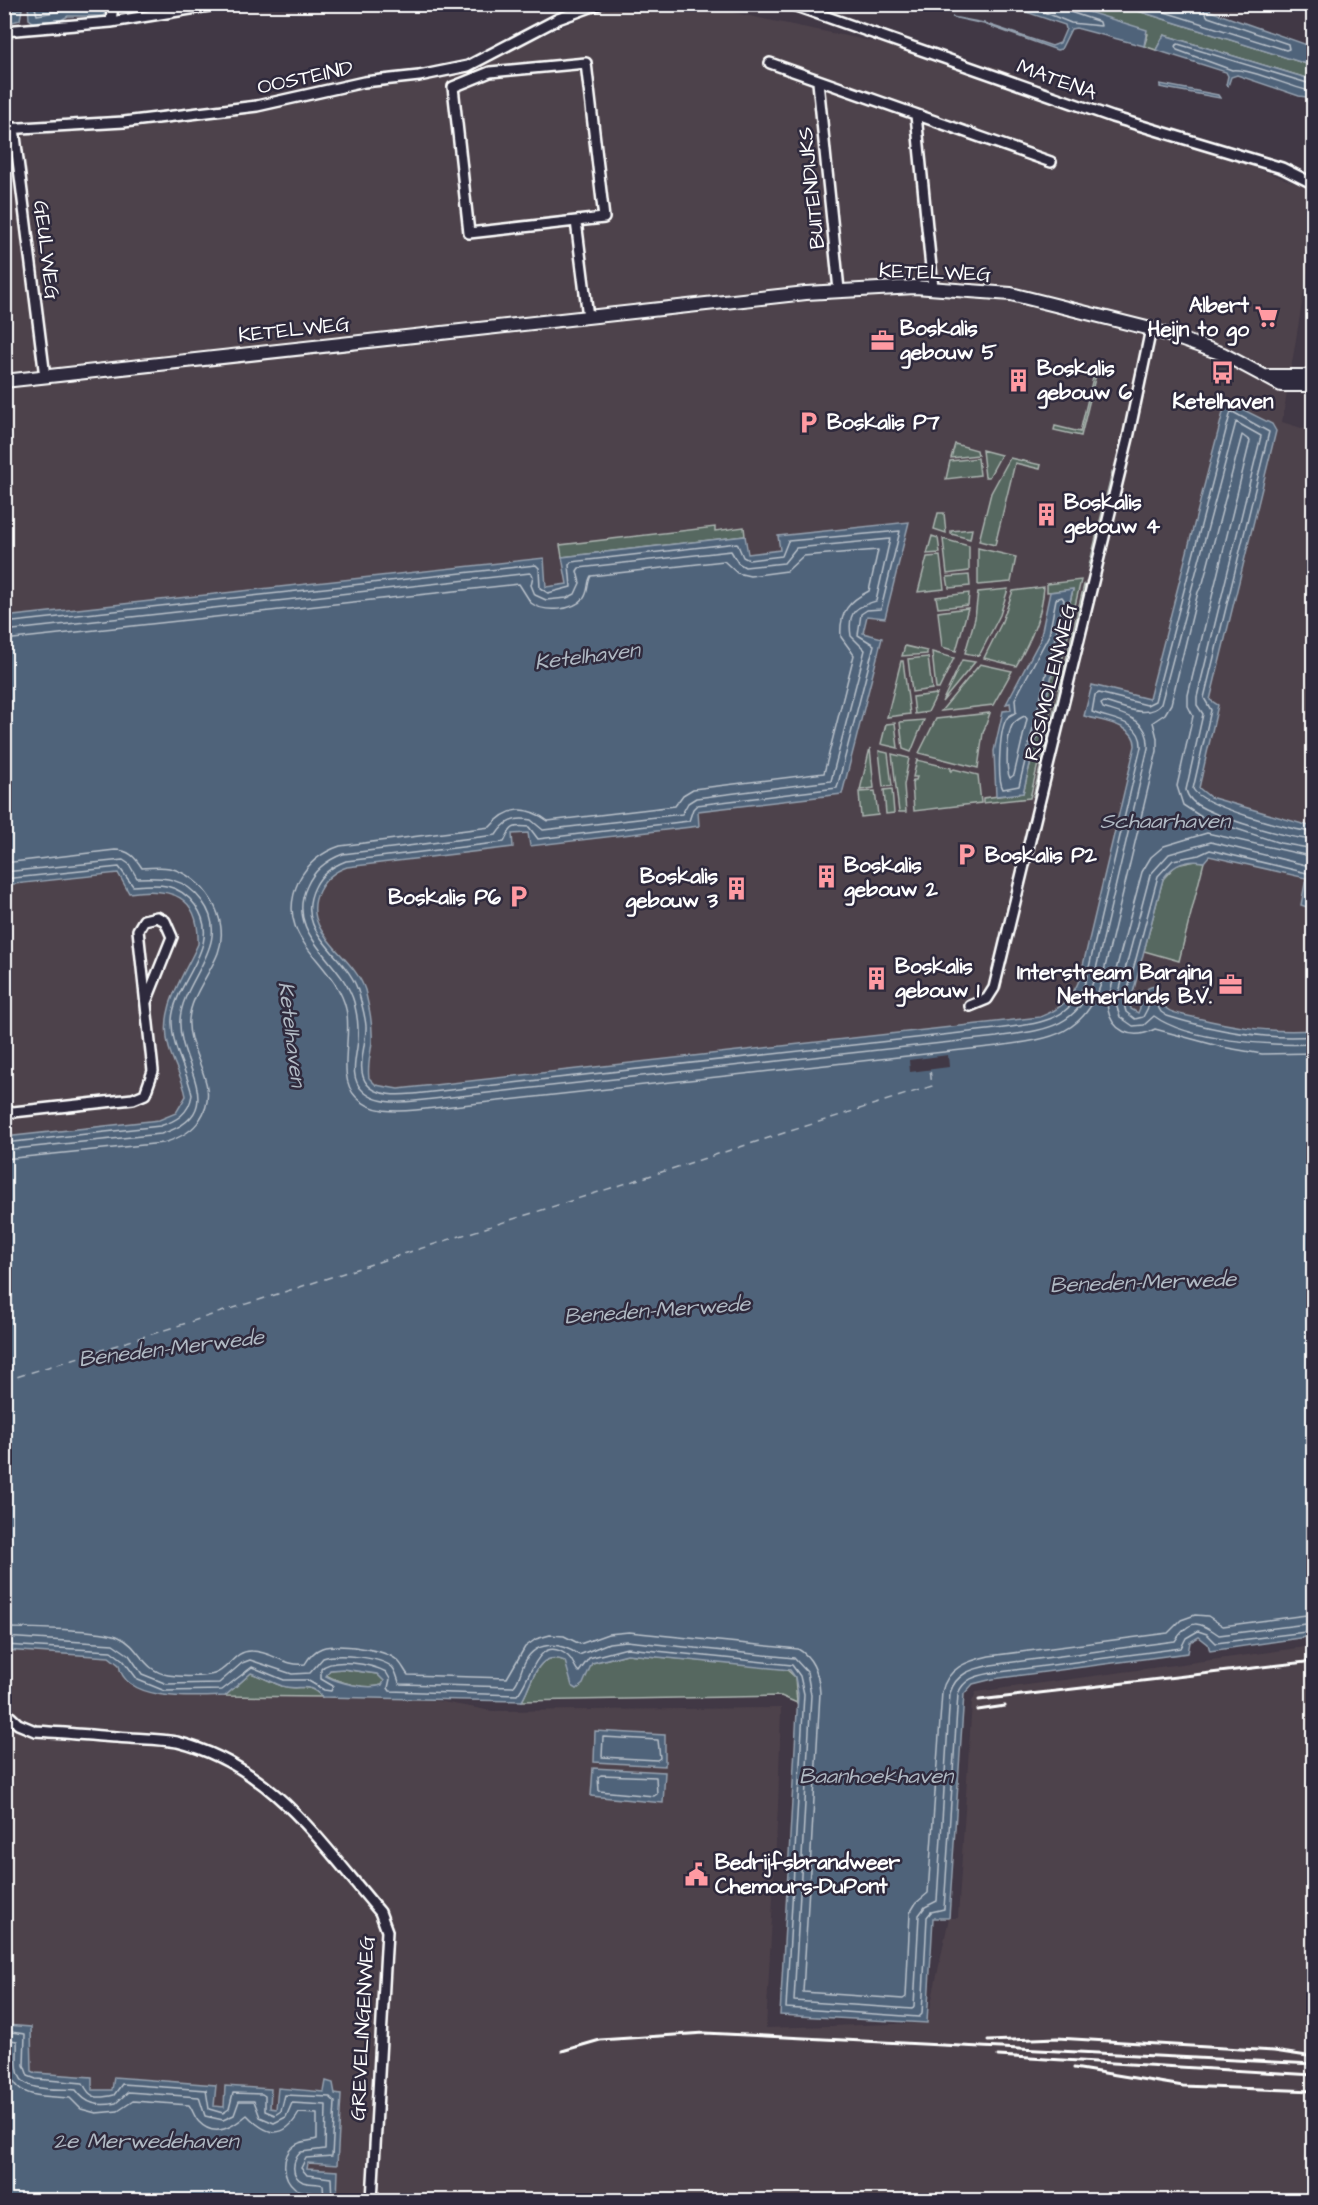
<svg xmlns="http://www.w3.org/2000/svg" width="1318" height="2205" font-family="'Architects Daughter',sans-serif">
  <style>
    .built { fill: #4e424b }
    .green { fill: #576860; stroke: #abb4b0; stroke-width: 1.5 }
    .water { fill: #4f637a; stroke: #95a1af; stroke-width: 1.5; fill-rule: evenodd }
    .pier { fill: #413845 }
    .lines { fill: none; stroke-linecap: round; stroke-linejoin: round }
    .shore { stroke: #b9c1ca; stroke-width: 1.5 }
    .ferry { stroke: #b0b9c3; stroke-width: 1.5; stroke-dasharray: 8 6; stroke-linecap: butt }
    .minor-casing { stroke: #fff; stroke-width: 14 }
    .tertiary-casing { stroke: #fff; stroke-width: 16 }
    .minor { stroke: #2f2a3d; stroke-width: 9 }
    .tertiary { stroke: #2f2a3d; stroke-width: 12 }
    .rail { stroke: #fff; stroke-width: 3 }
    .labels { text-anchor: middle; stroke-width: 5; stroke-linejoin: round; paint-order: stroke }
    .street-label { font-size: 21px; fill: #fff; stroke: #2f2a3d }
    .poi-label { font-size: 21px; font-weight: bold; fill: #fff; stroke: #2f2a3d; text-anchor: start }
    .water-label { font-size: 22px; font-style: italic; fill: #b0b9c3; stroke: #2f2a3d }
  </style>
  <rect width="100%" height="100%" fill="#413845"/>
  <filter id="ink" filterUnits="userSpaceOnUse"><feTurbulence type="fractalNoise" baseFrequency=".0167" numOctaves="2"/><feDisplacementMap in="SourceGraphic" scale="12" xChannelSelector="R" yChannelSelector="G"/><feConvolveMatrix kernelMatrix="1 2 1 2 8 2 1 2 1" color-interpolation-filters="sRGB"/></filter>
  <g filter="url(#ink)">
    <path class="built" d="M691 4 992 66 1313 190V238L1282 422 1314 432 1313 1072 5 1168V128L158 115 474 67 599 10 635 5Z
      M4 1622 492 1711 781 1708 778 1806 766 2028 927 2023 949 1918H958L972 1702 976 1692 1313 1646V2200H5Z"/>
    <path class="green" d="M1066 5H1119L1313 66V80L1164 35 1156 50 1144 46 1148 34Z
      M1097 361 1099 362 1081 436 1054 430 1055 426 1080 432Z
      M955 444 977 450 978 455 951 458Z
      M982 450 1001 455 989 477H985Z
      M978 458 980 475 946 479 950 461Z
      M1010 458 1041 465 1040 469 1015 463 995 545 979 541 991 493Z
      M1112 472 1114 476 1092 563 1089 566Z
      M938 513H944L946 533 934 529Z
      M715 527V531L744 527 745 536 562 557 560 545Z
      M972 529 970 539 951 534V531Z
      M932 536 938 538 940 553 927 554Z
      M943 539 969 546V571L947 574Z
      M978 548 1016 557 1011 582 978 585Z
      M940 556 944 589 918 592 927 557Z
      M969 575 970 586 949 588 947 577Z
      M1081 580 1030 798 983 803V798L1023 793 1073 590 1047 592V584Z
      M1084 585 1086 589 1036 793 1033 797Z
      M1044 587C1042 616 1031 641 1016 666L984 658 1001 624 1013 591Z
      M1008 589 1000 615 979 656 965 653 975 618 978 592Z
      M969 593 968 605 938 608 936 597Z
      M968 608 956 651 942 647 938 612Z
      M905 646 927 651V654L902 656Z
      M932 652 954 658 939 689H936Z
      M928 657 932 689 912 692 908 659Z
      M962 660 975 662 942 702Z
      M901 661H903L910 714 887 717Z
      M980 664 1012 671 993 705 941 711Z
      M937 694 928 712 915 714 913 697Z
      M990 713 983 733 978 768 919 753 936 719Z
      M924 720 911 752 903 749 900 722Z
      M895 723 898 748 881 744 886 724Z
      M870 748 874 788 860 790Z
      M879 751 888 753 892 786 883 787Z
      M892 754 909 758 904 785 906 812H899Z
      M917 760 951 768V771L954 769 978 775 981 803 914 811 912 784 913 780H916L917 777H913Z
      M892 789 894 813 886 814 884 790Z
      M875 791 878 815 861 817 859 792Z
      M1196 861 1204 862 1179 961 1144 951 1163 879 1176 865Z
      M627 1654 786 1669 795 1677 797 1703 781 1696 522 1701C533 1683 536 1649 565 1661L571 1675 592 1663Z
      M343 1669 377 1674 385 1681 382 1685C368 1690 339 1683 326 1675L330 1670Z
      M251 1673C262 1677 272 1682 282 1686 299 1692 307 1680 322 1697L225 1696Z"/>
    <path class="water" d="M28 4 37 6 189 5 160 10 106 12 103 16H68L61 20 33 22 29 19Z
      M1005 5H1066L1147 30 1144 46 1076 28 1071 29 1061 49 1057 50 984 24 952 17 984 23 1052 46 1060 43 1066 29 1065 25Z
      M1119 5H1211L1210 11 1313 47V66Z
      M22 9 20 20 5 24V10Z
      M1164 35 1313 80V98L1299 96 1237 75 1231 77 1228 86 1226 85 1228 76 1226 72 1156 50Z
      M1160 84 1218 95 1220 98 1160 87Z
      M1226 401 1272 424 1276 431 1210 700 1218 705 1199 788 1210 797 1313 827V909L1301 905 1306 878 1209 856 1204 862C1186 859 1173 864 1163 879L1130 1004 1131 1009 1138 1013 1148 988 1156 985C1164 991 1159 1002 1167 1009 1173 1014 1186 1015 1193 1017 1234 1027 1271 1033 1313 1030V1636L1210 1651 1208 1644 1199 1637 1190 1642 1188 1653 993 1679 973 1684 964 1694 949 1918H933L927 2023 780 2015 798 1694 795 1677 790 1670 627 1654 592 1663 583 1684 577 1689 572 1686 565 1661C536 1649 533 1683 522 1701L322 1697C307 1680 299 1692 282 1686 272 1682 262 1677 251 1673L225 1696C199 1697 124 1703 119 1665L109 1657 5 1650V1137L159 1120 176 1113 186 1096C183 1079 174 1065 169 1048 158 1009 183 978 198 944 200 895 171 887 129 893L118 873 5 885 4 617 544 558 546 587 567 584 562 557 745 536 748 554 780 550 778 536 909 522 885 618 867 616 863 633 882 638 842 794 698 811 699 826 530 846 528 833 512 834 513 847 347 867C335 871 325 879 319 891 299 932 354 955 365 990 369 1007 373 1024 372 1041 371 1054 367 1065 369 1078L376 1085 398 1089 1040 1017C1061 1009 1072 999 1080 978L1135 746C1136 724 1100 721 1084 716L1092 685 1149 699ZM343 1669 377 1674 384 1681 382 1685C368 1690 339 1683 326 1676L330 1670Z
      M1073 589 1023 793 996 796 994 751 1003 711 1011 710 1010 703 1006 704 1040 640 1050 592Z
      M595 1731 665 1735V1766L594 1762Z
      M593 1768 665 1772 663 1803 591 1796Z
      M5 2025 31 2027 32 2071 36 2073 92 2077V2090H112L114 2077 216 2085 214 2106 224 2107 225 2086 271 2089 270 2108 276 2109 278 2088 324 2092 326 2081 333 2083 335 2094 341 2095 337 2165 308 2163 307 2169 338 2171 337 2200H5Z"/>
    <path class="pier" d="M948 1055 949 1067 910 1072 909 1060Z"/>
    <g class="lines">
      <path class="shore" d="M34 4 37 15 68 10H99L107 6
        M1024 4 1071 23 1101 26 1100 22 1070 12 1067 4
        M1139 4 1286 50 1289 49 1288 44 1208 17 1204 11 1205 4
        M1314 85 1178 44 1175 46 1177 50 1232 70C1249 68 1292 88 1314 92
        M1062 597 1064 600 1019 786 1003 789C997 779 999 726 1008 717 1010 715 1014 714 1016 712L1015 699 1049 635 1056 599Z
        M4 623 536 565 539 568 540 588 548 593 571 587 569 565 571 562 737 543 743 557 749 560 782 556 788 541 900 531 881 609 867 610 861 614 858 635 874 645 837 788 697 805 693 809 689 821 538 839 529 827C510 825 511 828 504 842L346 861C333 866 321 874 315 887 292 934 349 954 359 994 362 1005 365 1015 366 1026 367 1043 355 1070 367 1084 377 1097 400 1095 414 1094L996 1029C1037 1023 1070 1024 1086 980L1141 747C1142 720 1111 720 1092 712L1095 695 1099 693 1147 705 1155 701 1231 411 1269 432 1204 698 1211 710 1193 789C1202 806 1293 831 1314 832
        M4 631 530 573 533 576 531 585 535 595 546 600 567 598 575 594 580 583 577 571 579 568 731 551 738 563 745 567 784 563 796 548 890 539 876 601C857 607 847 610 851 636L865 650 831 781 696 798 688 803 682 814 543 830 531 820C514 817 505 821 496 835L343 854C327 860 314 870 307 886 284 935 343 961 354 1002 357 1014 359 1026 358 1039 357 1056 348 1077 363 1091 376 1104 399 1103 415 1101L997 1037C1041 1030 1076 1030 1093 982L1148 748C1150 719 1125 715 1103 708L1101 704 1104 702C1121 706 1149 720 1161 704L1236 422 1261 436 1197 697V705L1203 714 1186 790C1188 799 1196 805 1205 809 1230 821 1286 838 1314 840
        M4 640 519 584 531 603C544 613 573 611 584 598 589 591 587 582 591 576L724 561 737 573 750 576 787 571 803 556 878 550 869 591C849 601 839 612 841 637L854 655 824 773 693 789 683 795 675 806 548 821C526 805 508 806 490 827L340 846C322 852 308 863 299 880 271 940 335 960 346 1009 353 1036 336 1077 356 1097 371 1113 396 1112 416 1110L998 1046C1047 1039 1083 1037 1101 984L1157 751V738L1153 722 1165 714 1171 704 1198 592 1203 583 1242 435 1250 441 1188 695V706L1193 716 1177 786 1183 805 1203 818 1280 843 1314 849
        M1025 716 1027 719 1014 775 1010 778C1005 770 1007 732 1013 724 1016 721 1022 717 1025 716Z
        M1314 857 1207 833 1164 846 1151 857 1142 872 1107 1004C1110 1032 1132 1041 1155 1029L1222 1047 1262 1054 1314 1053
        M4 863 115 850C129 850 135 857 142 868 151 868 160 866 169 868 204 876 231 918 218 953 210 974 191 996 189 1019 186 1054 223 1085 200 1119 192 1133 177 1139 163 1143L4 1159
        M1314 867 1211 842 1169 854 1150 875 1116 1004 1120 1017 1133 1026 1144 1025 1154 1016C1188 1041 1271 1046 1314 1044
        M4 872 123 860 129 864 137 878C164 877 184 877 202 901 234 944 182 979 180 1020 177 1065 233 1112 161 1134L4 1150
        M4 879 119 867 133 886C158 884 178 882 195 905 225 945 174 981 172 1020 171 1048 187 1069 192 1095 189 1114 176 1121 160 1126L4 1143
        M1314 903 1309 900 1313 879 1307 873 1210 850 1199 855 1173 860 1158 876 1124 1004 1126 1012 1135 1019 1143 1017 1153 998 1161 1012 1167 1016C1215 1031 1263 1040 1314 1036
        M4 1628C26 1628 104 1629 119 1637 141 1647 141 1670 168 1675 180 1677 203 1677 214 1674 229 1670 234 1650 252 1651 272 1651 285 1667 305 1664 309 1657 314 1651 322 1648 338 1643 384 1649 397 1660 402 1664 404 1670 408 1675L507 1678 525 1647 536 1639 550 1635 564 1636 580 1644 608 1634 629 1632 798 1649C814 1658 819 1676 820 1693L803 1992 903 1999 906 1997 910 1913 916 1903 928 1893 942 1692C947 1668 967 1661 989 1656L1168 1633 1181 1620 1195 1615 1208 1616 1223 1626 1314 1614
        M4 1637 113 1644 129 1655 142 1674 167 1684 219 1683 242 1663 250 1660 292 1674 310 1673 323 1658C337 1653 381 1657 392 1667 397 1672 397 1679 400 1684L513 1687C519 1682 520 1673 523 1666 534 1639 560 1642 579 1655L609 1643 626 1641 794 1658 807 1672 811 1695 794 2001 912 2009 914 2006 919 1915 925 1907 937 1901 950 1693C956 1673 972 1669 991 1665L1175 1641C1190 1619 1198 1620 1219 1635L1314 1623
        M4 1645 111 1651 123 1660 138 1680 165 1691 222 1690 252 1667 284 1680H307L324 1690 331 1691 333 1686 321 1679V1669C333 1657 371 1664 386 1672L390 1679 388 1688 390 1691 517 1695C530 1683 537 1631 568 1656 574 1661 574 1668 579 1672L589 1658 627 1648 792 1665 800 1676 804 1694 786 2008 919 2017 922 2014 927 1917 931 1912 944 1909 958 1694C964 1678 977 1676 992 1673L1181 1648 1186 1638 1198 1631 1207 1634 1216 1643 1314 1631
        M603 1737 658 1740 660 1758 657 1760 602 1757Z
        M601 1775 656 1777 657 1794 654 1796 599 1791 598 1777Z
        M4 2031 25 2034 24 2065 28 2076 36 2079 83 2083C90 2099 97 2099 114 2095L122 2084 206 2090 209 2109 223 2113 229 2109 233 2093 262 2094 265 2096V2111L275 2115 281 2111 285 2095 330 2097 335 2102 332 2156 306 2158 301 2168 307 2175 331 2178 332 2200
        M4 2039 17 2041C18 2052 15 2064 19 2075 25 2093 60 2088 76 2090 86 2104 98 2107 116 2103L128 2092 199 2097 205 2116 223 2120 234 2115 239 2101H254L260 2117 274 2123 286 2117 292 2103 326 2105 325 2149 301 2152C292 2160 290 2176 303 2182 309 2184 317 2183 323 2185L324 2200
        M4 2048 8 2050C8 2099 30 2095 70 2098L81 2109 96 2113 118 2111 133 2101 189 2105C193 2110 194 2117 199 2122 215 2139 234 2126 247 2115 266 2135 283 2141 299 2113L317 2114V2139C309 2142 301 2140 294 2146 281 2156 282 2178 295 2188 301 2192 307 2192 314 2193L315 2200"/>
      <path class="ferry" d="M4 1381 932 1086 930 1069"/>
      <defs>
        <path id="minor" d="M790 4 1112 117 1282 168 1314 184
          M111 22 113 4
          M4 31 111 22 221 4
          M770 63 1051 162
          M818 82 839 290
          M916 115 933 288
          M14 128 45 377
          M4 129 124 122 257 106 364 82 419 76 468 66 558 19 599 4
          M576 221 469 233 453 87 490 72 586 63 604 218 576 221 588 317
          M970 1006 987 999 994 988 1128 438 1151 329
          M4 1113 133 1099 145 1094 153 1071 138 930 144 920 157 917 165 921 172 937 146 1002
          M4 1711 18 1724 35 1731C67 1733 99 1736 131 1738 146 1739 162 1739 177 1742 271 1765 320 1842 380 1912L387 1931 372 2200"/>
        <path id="tertiary" d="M1268 376H1314
          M4 381 806 293 915 287 1011 294 1151 329 1223 354 1281 385H1314"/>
      </defs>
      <use href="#minor" class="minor-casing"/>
      <use href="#tertiary" class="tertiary-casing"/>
      <use href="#minor" class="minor"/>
      <use href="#tertiary" class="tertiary"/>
      <path class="rail" d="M979 1700 1314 1661
        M978 1710 1005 1706
        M988 2041 1057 2038 1274 2051 1314 2057
        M562 2051 600 2040 705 2033 1314 2064
        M998 2056 1314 2075
        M1074 2068 1183 2086 1314 2091"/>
    </g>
  </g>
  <defs>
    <symbol id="supermarket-bare" viewBox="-9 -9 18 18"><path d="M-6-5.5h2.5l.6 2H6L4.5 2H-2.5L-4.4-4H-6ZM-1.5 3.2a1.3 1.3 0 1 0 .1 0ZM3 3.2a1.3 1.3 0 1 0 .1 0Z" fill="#ff9aa2" stroke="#2f2a3d" stroke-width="2.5" paint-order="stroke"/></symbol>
    <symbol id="office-bare" viewBox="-9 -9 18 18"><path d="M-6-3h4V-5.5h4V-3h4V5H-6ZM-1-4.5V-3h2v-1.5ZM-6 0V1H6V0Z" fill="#ff9aa2" stroke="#2f2a3d" stroke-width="2.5" paint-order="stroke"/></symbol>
    <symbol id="bus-bare" viewBox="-9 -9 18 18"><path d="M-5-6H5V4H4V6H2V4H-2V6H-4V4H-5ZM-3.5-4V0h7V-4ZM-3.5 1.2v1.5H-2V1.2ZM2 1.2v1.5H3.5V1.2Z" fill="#ff9aa2" stroke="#2f2a3d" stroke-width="2.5" paint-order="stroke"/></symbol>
    <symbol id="building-bare" viewBox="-9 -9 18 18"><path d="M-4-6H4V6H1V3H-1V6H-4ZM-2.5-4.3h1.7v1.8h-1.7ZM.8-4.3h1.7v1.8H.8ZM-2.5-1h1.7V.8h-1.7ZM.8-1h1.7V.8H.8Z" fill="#ff9aa2" stroke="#2f2a3d" stroke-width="2.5" paint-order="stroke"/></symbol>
    <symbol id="parking-bare" viewBox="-9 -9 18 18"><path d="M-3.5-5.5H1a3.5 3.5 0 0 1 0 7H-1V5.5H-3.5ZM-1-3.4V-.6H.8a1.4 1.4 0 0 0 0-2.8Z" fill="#ff9aa2" stroke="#2f2a3d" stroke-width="2.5" paint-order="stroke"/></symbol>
    <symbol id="civic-bare" viewBox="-9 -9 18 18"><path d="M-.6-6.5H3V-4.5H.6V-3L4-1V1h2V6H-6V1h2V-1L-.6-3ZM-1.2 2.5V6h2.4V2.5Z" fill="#ff9aa2" stroke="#2f2a3d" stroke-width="2.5" paint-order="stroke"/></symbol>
  </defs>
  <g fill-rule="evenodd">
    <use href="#supermarket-bare" x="1250" y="300" width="33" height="33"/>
    <use href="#office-bare" x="866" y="324" width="33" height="33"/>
    <use href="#bus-bare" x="1206" y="356" width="33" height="33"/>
    <use href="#building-bare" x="1002" y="364" width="33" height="33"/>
    <use href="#parking-bare" x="792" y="406" width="33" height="33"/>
    <use href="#building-bare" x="1030" y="498" width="33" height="33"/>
    <use href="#parking-bare" x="950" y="838" width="33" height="33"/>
    <use href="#building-bare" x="810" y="860" width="33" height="33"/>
    <use href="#building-bare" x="720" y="872" width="33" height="33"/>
    <use href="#parking-bare" x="502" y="880" width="33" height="33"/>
    <use href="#building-bare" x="860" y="962" width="33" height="33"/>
    <use href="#office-bare" x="1214" y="968" width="33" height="33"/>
    <use href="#civic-bare" x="680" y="1858" width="33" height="33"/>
  </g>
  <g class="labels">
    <g class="street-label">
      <text transform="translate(305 77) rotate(-12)" y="7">OOSTEIND</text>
      <text transform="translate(1057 79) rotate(20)" y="7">MATENA</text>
      <text transform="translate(811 188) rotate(-96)" y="7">BUITENDIJKS</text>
      <text transform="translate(47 250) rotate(83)" y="7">GEULWEG</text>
      <text transform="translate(935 272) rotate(2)" y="7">KETELWEG</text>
      <text transform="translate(294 329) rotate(-6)" y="7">KETELWEG</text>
      <text transform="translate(1050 682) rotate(-76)" y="7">ROSMOLENWEG</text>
      <text transform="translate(362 2028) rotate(-87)" y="7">GREVELINGENWEG</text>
    </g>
    <g class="poi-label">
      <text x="1249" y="312" text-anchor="end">Albert<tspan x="1249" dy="24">Heijn to go</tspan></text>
      <text x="900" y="335">Boskalis<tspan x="900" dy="24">gebouw 5</tspan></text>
      <text x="1037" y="375">Boskalis<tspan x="1037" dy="24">gebouw 6</tspan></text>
      <text x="1223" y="408" text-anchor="middle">Ketelhaven</text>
      <text x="827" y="429">Boskalis P7</text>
      <text x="1064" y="509">Boskalis<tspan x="1064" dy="24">gebouw 4</tspan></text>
      <text x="985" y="862">Boskalis P2</text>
      <text x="844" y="872">Boskalis<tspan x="844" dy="24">gebouw 2</tspan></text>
      <text x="718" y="883" text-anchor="end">Boskalis<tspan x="718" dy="24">gebouw 3</tspan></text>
      <text x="501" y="904" text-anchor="end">Boskalis P6</text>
      <text x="895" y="973">Boskalis<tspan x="895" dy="24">gebouw 1</tspan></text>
      <text x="1212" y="979" text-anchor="end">Interstream Barging<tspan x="1212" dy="24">Netherlands B.V.</tspan></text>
      <text x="715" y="1869">Bedrijfsbrandweer<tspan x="715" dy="24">Chemours-DuPont</tspan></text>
    </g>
    <g class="water-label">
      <text transform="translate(587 655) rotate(-7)" y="8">Ketelhaven</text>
      <text x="1165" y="828">Schaarhaven</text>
      <text transform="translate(293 1034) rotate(83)" y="8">Ketelhaven</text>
      <text transform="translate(1143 1281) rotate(-2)" y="8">Beneden-Merwede</text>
      <text transform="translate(657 1309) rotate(-4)" y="8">Beneden-Merwede</text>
      <text transform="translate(171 1347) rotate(-7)" y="8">Beneden-Merwede</text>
      <text x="876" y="1783">Baanhoekhaven</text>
      <text x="146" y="2148">2e Merwedehaven</text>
    </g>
  </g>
  <rect width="1318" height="2205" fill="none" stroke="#2f2a3d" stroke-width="24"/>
  <rect x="12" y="12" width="1294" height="2181" fill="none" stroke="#fff" stroke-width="2" filter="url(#ink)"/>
</svg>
